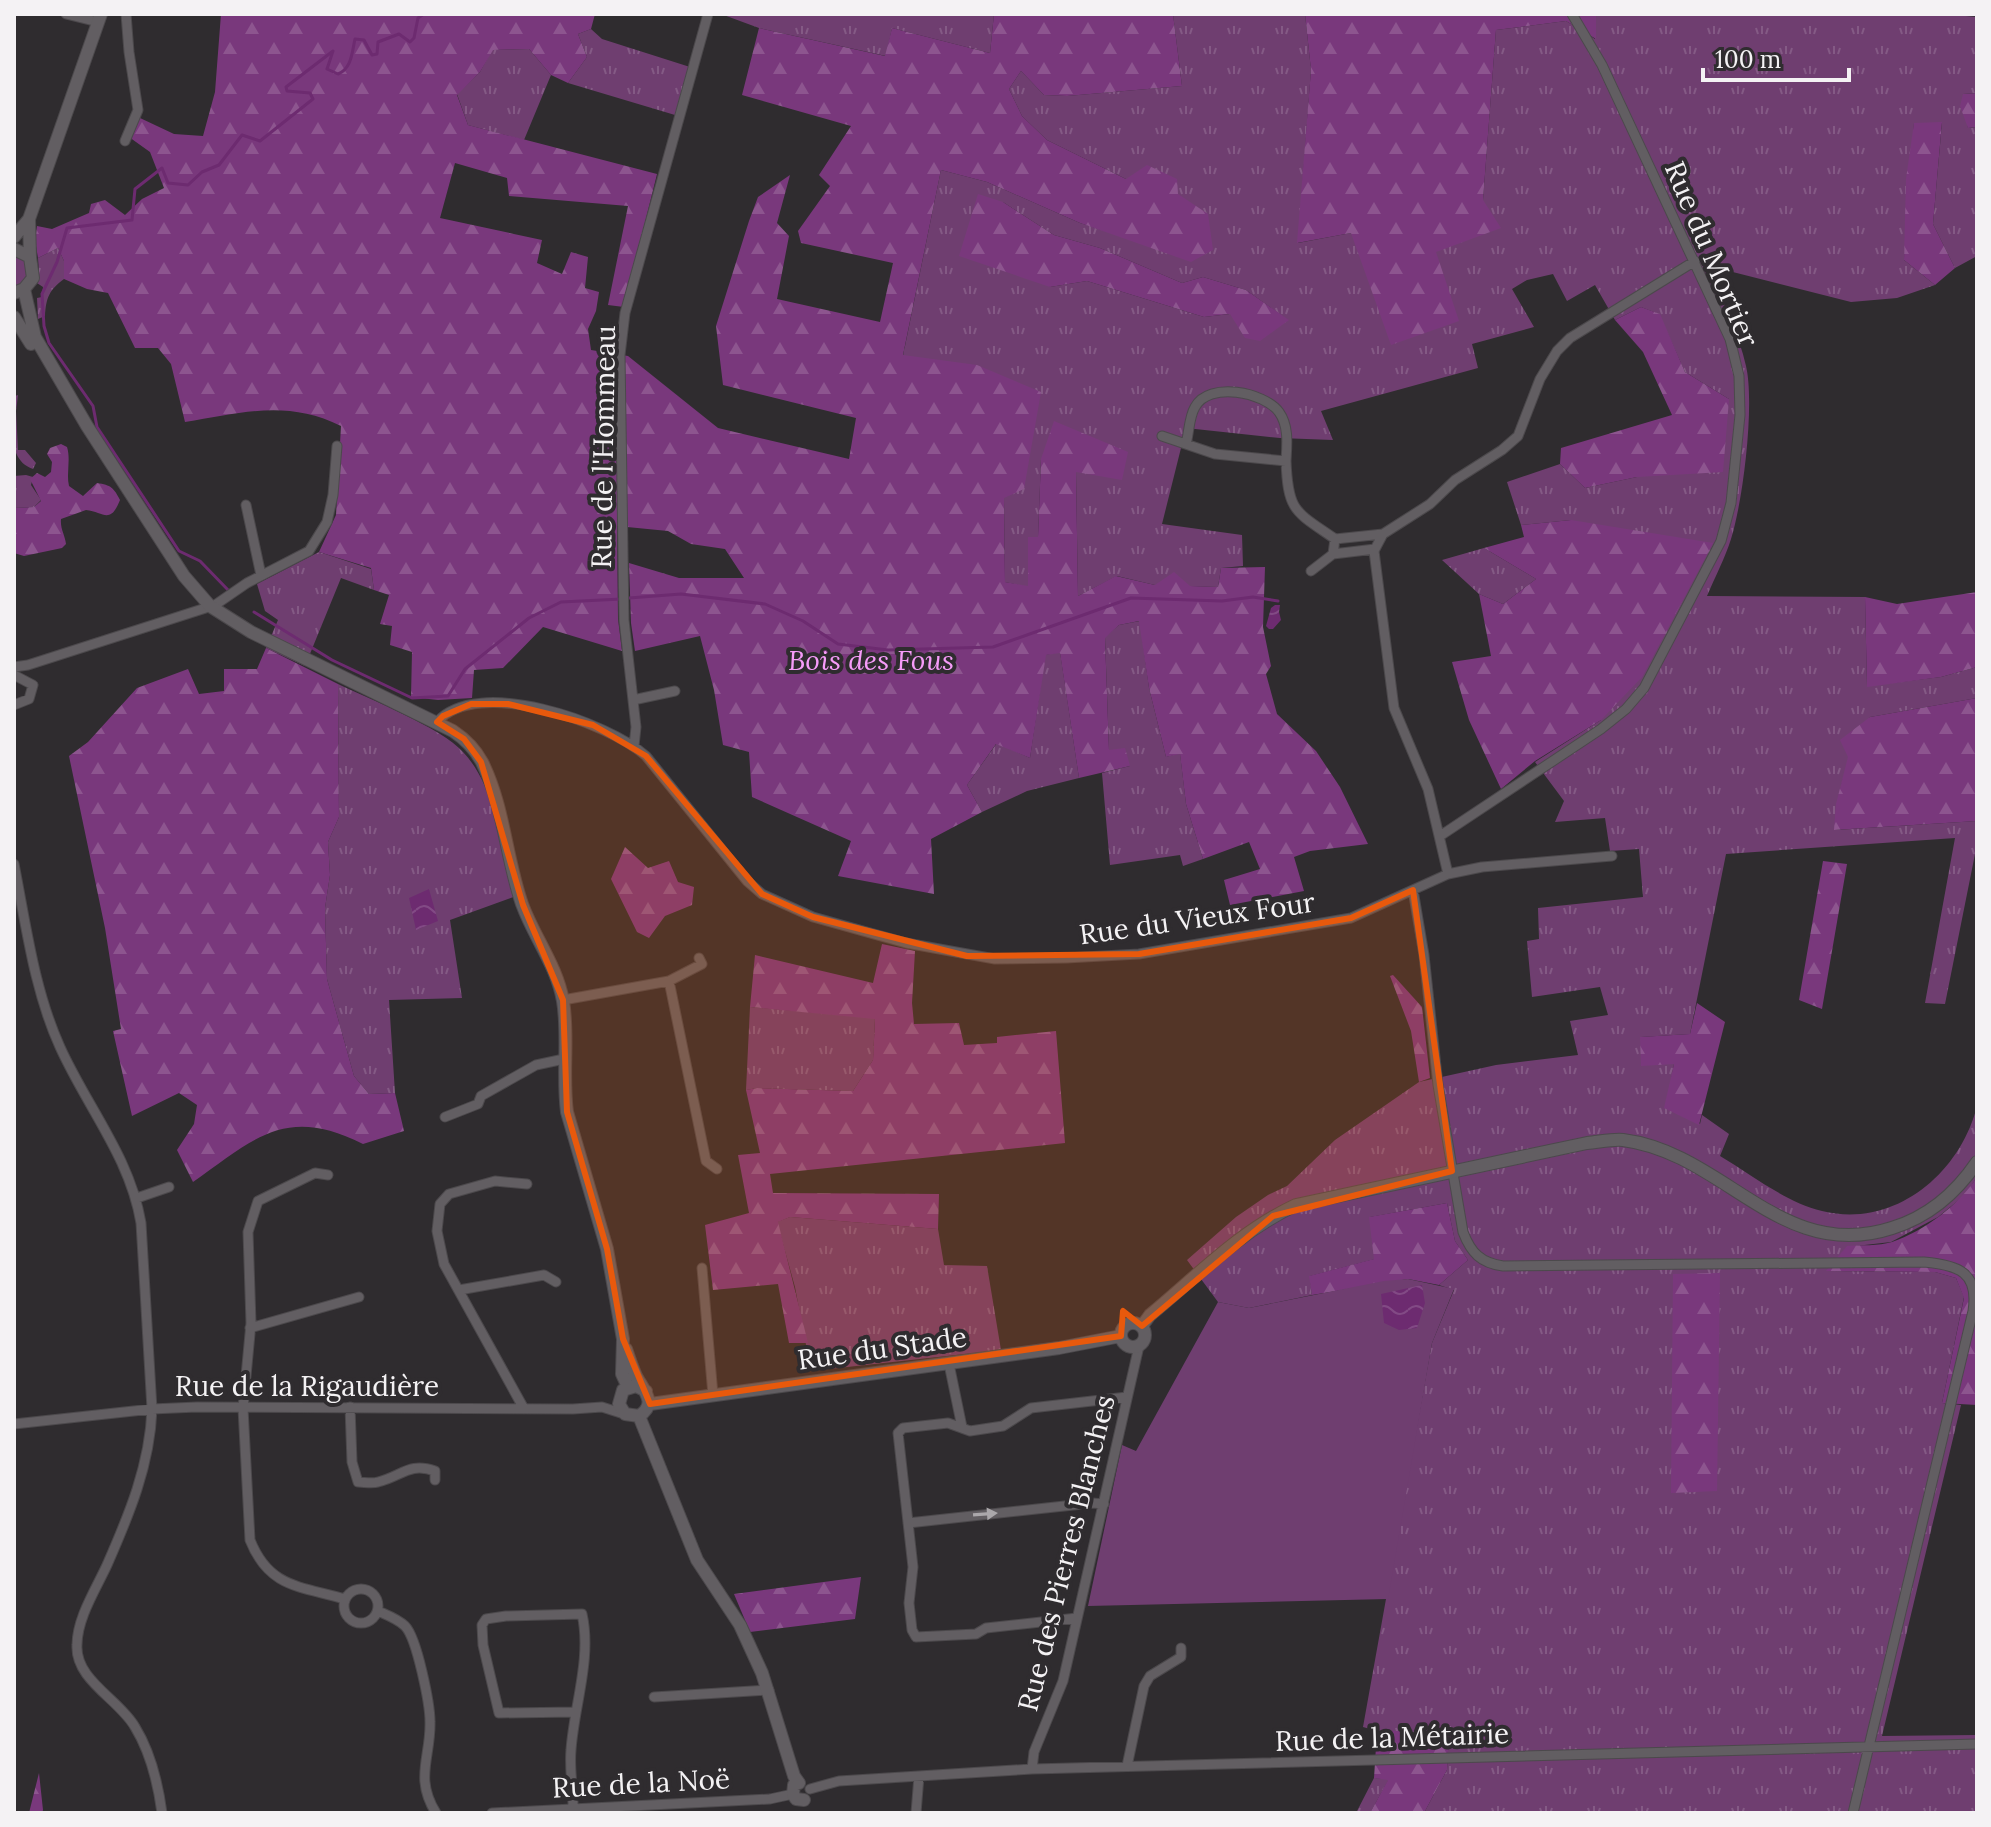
<svg xmlns="http://www.w3.org/2000/svg" width="1991" height="1827" font-family="Lora,serif">
  <style>
    .grass { fill: url(#grass-tufts); fill-rule: evenodd }
    .forest { fill: url(#forest-firs) }
    .pitch { fill: #6f3e70 }
    .water { fill: url(#water-waves) }
    .lines { fill: none; stroke-linecap: round; stroke-linejoin: round }
    .stream { stroke: #6d2b70; stroke-width: 3 }
    .street-casing { stroke: #4c494c; stroke-width: 11 }
    .secondary-casing { stroke: #4c494c; stroke-width: 14 }
    .street { stroke: #625e62; stroke-width: 9 }
    .secondary { stroke: #625e62; stroke-width: 12 }
    .oneway { fill: #aba8ab }
    .marked { fill: #e8590c; fill-opacity: 0.2; stroke: #e8590c; stroke-width: 6; stroke-linejoin: round }
    .labels { text-anchor: middle; stroke-width: 8; stroke-linejoin: round; paint-order: stroke }
    .street-label { font-size: 28px; fill: #f4f2f4; stroke: #2f2c2f }
    .park-label { font-size: 28px; font-style: italic; fill: #f69cf9; stroke: #2f2c2f }
  </style>
  <defs>
    <pattern id="grass-tufts" width="24" height="20" patternUnits="userSpaceOnUse" patternTransform="scale(2)"><rect width="24" height="20" fill="#6f3e70"/><path d="M3 7l-1-3M5 7V3M7 7l1-3M15 17l-1-3M17 17v-4M19 17l1-3" fill="none" stroke="#845a85"/></pattern>
    <pattern id="forest-firs" width="22" height="20" patternUnits="userSpaceOnUse" patternTransform="scale(2)"><rect width="22" height="20" fill="#79387c"/><path d="M5 1l3.5 6h-7zM16 11l3.5 6h-7z" fill="#8d558f"/></pattern>
    <pattern id="water-waves" width="16" height="10" patternUnits="userSpaceOnUse" patternTransform="scale(2)"><rect width="16" height="10" fill="#6d2b70"/><path d="M0 5q4-4 8 0t8 0" fill="none" stroke="#824a85"/></pattern>
  </defs>
  <rect width="100%" height="100%" fill="#2f2c2f"/>
  <path class="grass" d="M721 14H994L990 53 892 28 886 56 759 28Z
    M1173 14H1305L1311 70 1298 243 1351 233 1435 252 1483 200 1496 30 1566 21 1595 39 1596 14H1943L1977 17V93L1963 94 1968 128 1977 127V256L1955 268 1933 224 1942 123H1914L1904 260 1935 285 1897 298 1851 302 1721 269 1711 273C1723 303 1739 334 1746 366 1755 404 1743 501 1731 539 1725 558 1715 577 1707 596L1865 597 1867 686 1941 677 1977 667V698L1870 717C1849 755 1837 786 1835 830L1977 821V844L1945 1004 1925 1003 1955 838 1726 854 1690 1034 1641 1037 1674 1064 1668 1098 1700 1124 1702 1115 1729 1134 1720 1156C1752 1175 1785 1202 1822 1211 1894 1229 1960 1174 1977 1106V1177L1966 1194 1938 1217 1891 1242 1847 1247 1827 1271 1935 1272 1956 1278 1964 1297 1942 1403 1961 1405 1882 1736 1977 1735V1813H1424L1447 1770 1449 1731H1377L1363 1727 1432 1343 1454 1290 1439 1285 1468 1260 1455 1241 1447 1203 1370 1217 1375 1259 1310 1276 1312 1295 1249 1308 1218 1302 1187 1260 1236 1217 1268 1195 1287 1186 1335 1140 1419 1082 1496 1065 1578 1055 1570 1021 1608 1015 1600 987 1532 997 1527 941 1539 939 1538 908 1643 897 1639 849 1610 851 1605 818 1555 822 1564 801 1535 762 1601 720 1571 520 1521 525 1507 482 1560 464 1585 488 1637 477 1729 399 1685 372 1659 314 1641 307 1615 320 1595 285 1567 301 1553 274 1527 280 1512 289 1534 327 1472 344 1478 368 1321 411 1333 440 1280 438 1186 428 1162 524 1242 535 1243 566 1221 568 1218 587 1155 585 1117 576 1078 596 1076 471 1041 459 1038 537 1028 538V587L1005 582 1004 498 903 356 941 170 987 182 1080 223 1127 238 1126 179 1047 140 1022 116 1009 89 1021 71 1044 95 1067 96 1182 86ZM1003 202 1054 235 1100 248 1182 283 1203 277 1246 290 1288 320 1230 314 1204 317 1087 281 1050 287Z
    M591 29 602 39 690 67 675 115 568 83 587 57 578 34Z
    M529 49 551 75 524 140 468 125 457 94 480 72 492 50Z
    M58 248 64 261V279C49 290 46 298 45 316L38 319 37 298 42 297 43 287 37 283 39 272 38 258Z
    M14 254 24 259 28 275 23 284 14 288Z
    M18 395 16 411 18 450H25L36 463 33 469C5 460 13 419 15 396Z
    M26 475 33 477 31 485 41 500 34 507 14 508V476Z
    M1484 548 1536 579 1503 604 1479 594 1442 560Z
    M319 552 371 569 374 590 341 578 305 666 266 648 278 620 265 611 257 584Z
    M1140 621 1149 688 1166 757 1180 753 1186 804 1203 859 1183 866 1180 855 1110 865 1102 773 1130 766 1109 750 1105 637 1119 625Z
    M1060 652 1079 778 1027 791 982 812 967 785 997 743 1030 758 1045 655Z
    M338 684C369 699 442 728 463 752 495 785 504 852 516 896L450 920 462 998 389 1000 395 1093 369 1094 354 1076 327 979 325 908 330 875 328 842 339 817Z
    M750 1007 875 1018 873 1060 853 1091 757 1088 746 1090Z
    M790 1217 938 1229 944 1265 987 1266 1001 1350 811 1371 795 1287 777 1222Z
    M1374 1778 1389 1779 1370 1813H1356Z"/>
  <path class="forest" d="M221 14H595L591 29 578 34 587 57 568 83 551 75 529 49 493 50 480 72 457 95 468 125 657 174 624 307 608 305 628 206 509 196 507 178 455 163 440 218 542 240 537 263 562 274 571 252 588 257 585 288 599 292 596 311 588 329 591 350 628 356 718 428 849 459 856 418 723 385 716 326 749 221 758 197 790 175 777 223 789 236 777 299 880 322 893 263 801 243 798 231 830 186 819 175 851 126 742 95 759 28 885 56 892 28 990 53 994 14H1173L1182 86 1067 96 1044 95 1021 71 1009 89 1022 116 1047 140 1126 179 1147 165 1177 179 1178 194 1208 214 1213 250 1191 262 1080 223 987 182 941 170 903 355 977 365 1041 392 1024 489 1004 498 1005 582 1028 586V537H1038L1041 459 1054 421 1128 452 1122 480 1076 472 1078 596 1116 576 1155 585 1174 572 1190 586 1218 587 1221 568 1265 567 1263 627 1271 666 1266 674 1277 714 1316 751 1340 787 1368 844 1310 851 1294 857 1304 891 1230 905 1224 880 1260 869 1249 842 1203 859 1186 804 1180 754 1166 757 1149 688 1139 621 1119 625 1105 638 1109 750 1125 748 1130 766 1079 778 1060 653 1046 655 1030 758 996 744 967 785 982 812 931 839 934 894 838 876 851 841 752 797 749 752 723 745 714 690 700 636 635 651 631 623 629 563 679 578H744L725 549 691 544 668 531 617 526 618 619 622 651 543 627 503 668 474 670 472 698 438 700 411 697 412 652 390 645 392 626 380 624 389 595 374 590 371 568 319 552 336 515 341 426C287 399 241 413 185 422L171 364 158 348H135L108 293 87 289 64 279V261L58 248 38 258 35 240 37 226 52 229 89 213 91 204 105 200 125 215 142 199 164 188 150 152 129 137 140 118 174 134 203 136 215 92Z
    M1305 14H1596V39L1566 21 1496 30 1483 200 1501 228 1436 252 1459 321 1391 345 1351 233 1297 243 1311 70Z
    M1977 93V127L1968 128 1960 106 1963 94Z
    M1942 122 1933 224 1955 268 1935 285 1904 260 1906 179 1914 123Z
    M978 194 1003 202 1054 235 1100 248 1182 283 1203 277 1246 290 1289 320 1260 341 1245 338 1230 314 1204 317 1087 281 1050 287 959 256Z
    M1641 307 1660 314 1685 372 1729 399 1723 472 1637 477 1585 488 1560 464 1561 448 1672 415 1643 352 1615 320Z
    M61 444 67 447C71 460 66 473 69 486L83 496 97 483C111 485 114 488 120 500 110 525 104 512 86 510L61 519C60 529 65 535 66 544L62 548 24 556 14 553V508L34 507 41 501 30 479 37 473 45 477 51 472 52 462 47 454 50 448Z
    M1571 520 1713 543 1642 677 1601 720 1535 761 1501 789 1469 720 1452 662 1491 656 1479 594 1503 604 1536 579 1484 548 1524 537 1521 525Z
    M1977 592V667L1941 677 1867 687 1865 597 1897 604Z
    M266 648 338 684 339 817 328 842 330 875 325 908 327 979 354 1076 369 1094 395 1093 404 1131 363 1144C286 1105 255 1138 193 1182L177 1150 194 1124 197 1105 179 1093 132 1116 113 1031 121 1029 105 928 69 756 88 742 137 688 188 669 199 694 224 691V669H257Z
    M1977 698V821L1834 830 1836 804 1848 757 1840 740 1870 717Z
    M625 847 648 868 669 861 678 882 694 887 692 905 665 916 649 938 637 932 611 879Z
    M1823 861 1847 864 1822 1009 1799 1000Z
    M882 944 915 951 912 1003 914 1024 959 1023 964 1045 997 1043V1037L1056 1031 1065 1143 770 1174 773 1193 939 1194 938 1229 790 1217 778 1222 808 1343H789L778 1284 713 1290 705 1225 749 1213 738 1155 760 1153 746 1090 757 1088 853 1091 873 1060 875 1019 750 1007 755 955 873 983Z
    M1393 975 1422 1007 1430 1078 1419 1082 1411 1031 1390 976Z
    M1697 1003 1725 1022 1699 1125 1664 1108 1674 1064 1641 1066 1640 1037 1690 1034Z
    M1977 1177V1405L1942 1403 1964 1298 1956 1278 1935 1272 1826 1271 1847 1246C1861 1245 1878 1246 1892 1242 1924 1231 1959 1205 1977 1177Z
    M1447 1203 1455 1241 1468 1260 1439 1285 1408 1279 1312 1295 1309 1276 1374 1259 1369 1217Z
    M1720 1273 1717 1491 1671 1493 1673 1274Z
    M861 1577 855 1619 750 1632 734 1594Z
    M1377 1731H1449L1447 1770 1424 1813H1370L1388 1780 1374 1778Z
    M39 1773 43 1810 42 1813H29Z"/>
  <path class="pitch" d="M1408 1279 1454 1289 1432 1343 1388 1599 1088 1606 1122 1445 1136 1451 1218 1302 1249 1308 1384 1281Z"/>
  <path class="water" d="M1275 605H1280L1279 612 1281 620 1273 629H1269L1266 626 1271 608Z
    M429 889 438 921 416 930 409 898Z
    M1422 1285 1425 1303 1417 1328 1399 1330 1384 1323 1381 1294Z
    M1451 1734 1455 1742 1406 1743 1405 1735Z"/>
  <g class="lines">
    <path class="stream" d="M230 592 200 561 179 551 97 427 93 406 49 343 44 326 42 294 57 262 67 228 132 220 135 189 162 168 168 183 188 185 202 172 219 165 242 135 260 141 313 99 310 93 287 91 286 87 333 51 327 69 338 74C352 68 352 52 355 39L364 40 372 55 377 54 378 42 399 34 410 42 414 38 418 18 424 14
      M629 598 681 594 765 604 803 621 838 644 888 650 993 647 1131 598 1222 601 1253 597 1278 601
      M254 612 332 660 412 698 448 696 465 669 529 618 561 602 622 599"/>
    <defs>
      <path id="street" d="M66 14 98 22
        M125 141 138 110 129 52 126 14
        M1162 436 1215 454 1286 461C1288 512 1295 511 1335 539L1383 534
        M1186 444C1189 433 1189 417 1195 407 1209 381 1264 392 1279 412 1289 426 1287 444 1286 461
        M246 505 261 575
        M1333 554 1375 549
        M1311 571 1333 554 1335 539
        M14 667 28 665 215 605 247 583 309 551 327 522 333 495 337 446
        M14 675 33 685 29 699 14 705
        M633 700 675 691
        M437 722C477 676 608 722 646 756L747 881 762 894 813 917 906 943 995 959 1066 958 1139 954 1351 918 1448 874 1482 867 1612 856
        M634 746 636 727 624 620 620 355 625 313 708 14
        M1440 836 1601 729 1626 709 1644 688 1721 541 1731 503 1740 415 1739 376 1730 339 1602 65 1572 14
        M14 864C26 924 34 990 60 1047 87 1107 130 1157 141 1223L152 1409C150 1465 129 1515 107 1565 96 1589 77 1618 77 1645 75 1680 119 1699 135 1727 151 1753 158 1783 162 1813
        M1448 874 1428 789 1394 708 1374 551 1383 534 1430 504 1455 480 1502 450 1518 436 1540 379 1557 351 1570 338 1695 261
        M1413 890 1424 955 1438 1085 1463 1232C1471 1253 1481 1263 1503 1266L1924 1262C1958 1265 1979 1272 1973 1311L1853 1813
        M669 981 702 964 699 958
        M563 1000 669 981 706 1161 717 1169
        M445 1117 478 1104 481 1096 536 1065 564 1059
        M328 1175 315 1173 258 1201 248 1232 251 1323 243 1408 250 1540C269 1588 300 1586 345 1599
        M137 1198 169 1187
        M702 1268 713 1395
        M459 1290 544 1275 556 1282
        M250 1328 359 1297
        M949 1364 962 1427
        M350 1407 352 1462 358 1482C364 1482 372 1484 378 1482 402 1476 409 1462 435 1471V1480
        M523 1407 444 1264 437 1231 440 1204 449 1194 495 1181 527 1184
        M14 1424 152 1409 197 1407 573 1409 602 1407 624 1414
        M908 1523 1092 1503 1104 1504
        M344 1606a17 17 0 1 1 34 0a17 17 0 1 1-34 0Z
        M378 1611C387 1615 398 1619 405 1626 417 1638 430 1704 430 1722 431 1757 414 1778 436 1813
        M1077 1618 986 1628 976 1634 916 1637 912 1630 909 1603 913 1567 898 1433 903 1428 948 1423 970 1431 1003 1426 1031 1408 1127 1397
        M654 1697 769 1690
        M1127 1766 1144 1686 1150 1676 1181 1657V1648
        M1032 1769 1034 1752 1063 1681 1139 1346
        M810 1789 839 1781 1032 1769 1977 1744
        M492 1813 770 1799 793 1794
        M573 1813C574 1792 569 1771 571 1750 574 1706 592 1658 582 1614L506 1616 486 1619 482 1625 483 1645 499 1713 575 1712
        M916 1813 919 1776"/>
      <path id="secondary" d="M14 237 29 219 101 14
        M14 249 30 257
        M24 289 35 337 87 426 184 576 210 606 251 632 453 731C465 739 475 749 482 762 504 806 506 858 522 904 534 937 557 966 563 1001 569 1036 562 1075 567 1112L607 1249 623 1339 622 1374 628 1387
        M14 293 24 289 33 278 30 257 29 219
        M14 317 31 344
        M1121 1335a12 12 0 1 1 24 0a12 12 0 1 1-24 0Z
        M1142 1326 1150 1315C1197 1276 1240 1231 1296 1205L1587 1143C1599 1142 1612 1139 1623 1140 1725 1153 1781 1264 1892 1228 1928 1217 1956 1193 1977 1162
        M626 1349C629 1358 632 1367 636 1376 644 1391 658 1404 639 1416L625 1414 619 1404 623 1390 636 1386 646 1391
        M650 1404 1059 1348 1121 1336
        M639 1416 697 1560 740 1625 762 1673 794 1776 799 1783
        M799 1783 794 1785 793 1794 796 1799 804 1800"/>
    </defs>
    <use href="#street" class="street-casing"/>
    <use href="#secondary" class="secondary-casing"/>
    <use href="#street" class="street"/>
    <use href="#secondary" class="secondary"/>
  </g>
  <defs><path id="oneway-solid" d="M-6-.8H1V-3.2L6.5 0L1 3.2V.8H-6Z" transform="scale(2)"/></defs>
  <use class="oneway" href="#oneway-solid" transform="translate(985 1514) rotate(-4)"/>
  <path class="marked" d="M471 704H508L593 725 646 756 762 894 813 917 967 956 1139 954 1351 918 1413 890 1452 1171 1273 1216 1142 1326 1123 1311 1121 1336 650 1404 623 1339 607 1249 567 1112 563 1000 523 905 481 762 464 739 437 722 443 716Z"/>
  <g class="labels">
    <g class="street-label">
      <text transform="translate(1712 254) rotate(67)" y="10">Rue du Mortier</text>
      <text transform="translate(603 447) rotate(-89)" y="10">Rue de l'Hommeau</text>
      <text transform="translate(1197 918) rotate(-8)" y="10">Rue du Vieux Four</text>
      <text transform="translate(882 1348) rotate(-8)" y="10">Rue du Stade</text>
      <text x="307" y="1396">Rue de la Rigaudière</text>
      <text transform="translate(1066 1553) rotate(-76)" y="10">Rue des Pierres Blanches</text>
      <text transform="translate(1392 1737) rotate(-2)" y="10">Rue de la Métairie</text>
      <text transform="translate(641 1783) rotate(-3)" y="10">Rue de la Noë</text>
    </g>
    <g class="park-label">
      <text x="871" y="670">Bois des Fous</text>
    </g>
  </g>
  <rect width="1991" height="1827" fill="none" stroke="#f4f2f4" stroke-width="32"/>
  <path d="M1703 68v12h146v-12" fill="none" stroke="#f4f2f4" stroke-width="4"/>
  <text x="1715" y="68" font-size="24" fill="#f4f2f4" stroke="#2f2c2f" stroke-width="6" paint-order="stroke">100 m</text>
</svg>
